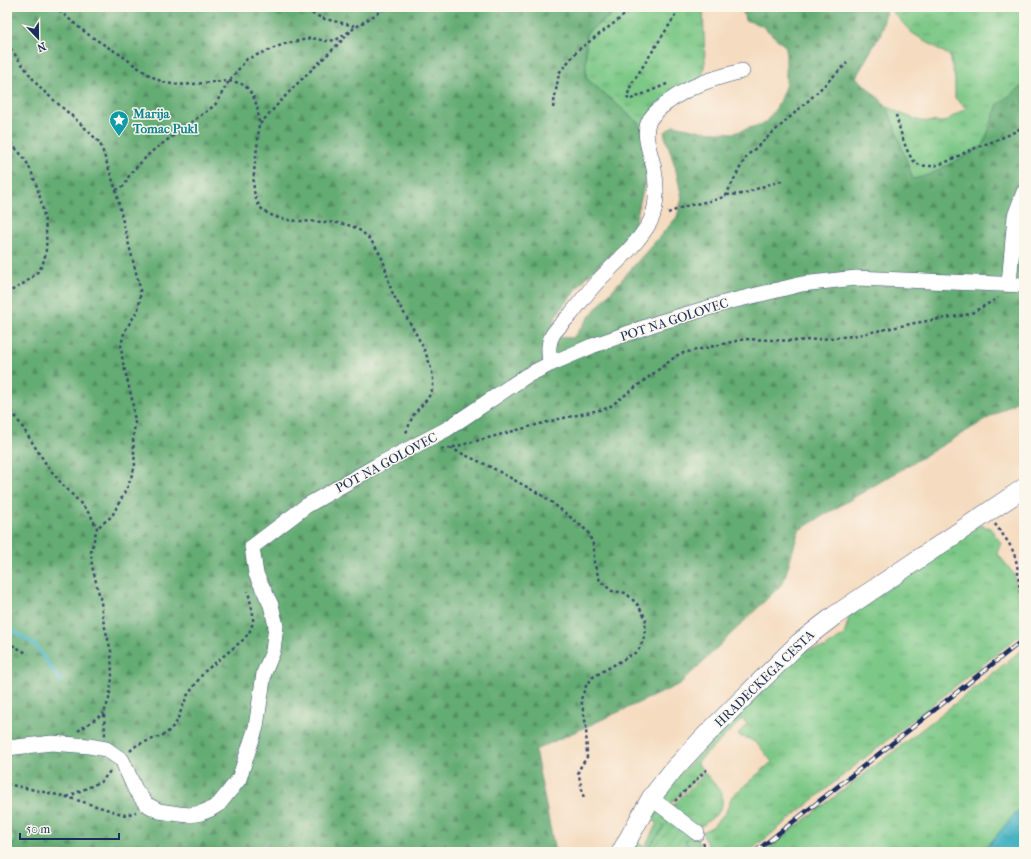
<svg xmlns="http://www.w3.org/2000/svg" width="1031" height="859" font-family="'IM FELL French Canon',serif">
  <style>
    .grass { fill: url(#grass-tufts); stroke: #4b7c72 }
    .forest { fill: url(#forest-firs); stroke: #406e68 }
    .garden { fill: url(#garden-furrows); stroke: #4b7c72 }
    .water { fill: url(#water-ripples); stroke: #307290 }
    .lines { fill: none; stroke-linecap: round; stroke-linejoin: round }
    .stream { stroke: #46b4c2; stroke-width: 4 }
    .minor-casing { stroke: #3c496d; stroke-width: 16 }
    .tertiary-casing { stroke: #3c496d; stroke-width: 20 }
    .path { stroke: #3c496d; stroke-width: 2.5; stroke-dasharray: 3 3; stroke-linecap: butt }
    .minor { stroke: #fff; stroke-width: 15 }
    .tertiary { stroke: #fff; stroke-width: 19 }
    .rail-casing { stroke: #1b2f5e; stroke-width: 4.5 }
    .rail { stroke: #fbf7ec; stroke-width: 3; stroke-dasharray: 9; stroke-linecap: butt }
    .labels { text-anchor: middle; stroke-width: 3; stroke-linejoin: round; paint-order: stroke }
    .culture-label { font-size: 13px; font-weight: bold; fill: #0d838f; stroke: #fbf7ec; text-anchor: start }
    .street-label { font-size: 13px; fill: #1b2f5e; stroke: #fbf7ec }
  </style>
  <defs>
    <pattern id="grass-tufts" width="24" height="20" patternUnits="userSpaceOnUse"><rect width="24" height="20" fill="#7bc886"/><path d="M3 7l-1-3M5 7V3M7 7l1-3M15 17l-1-3M17 17v-4M19 17l1-3" fill="none" stroke="#64a371"/></pattern>
    <pattern id="forest-firs" width="22" height="20" patternUnits="userSpaceOnUse"><rect width="22" height="20" fill="#64ac73"/><path d="M5 1l3.5 6h-7zM16 11l3.5 6h-7z" fill="#528c62"/></pattern>
    <pattern id="garden-furrows" width="10" height="10" patternUnits="userSpaceOnUse"><rect width="10" height="10" fill="#7bc886"/><path d="M-1 1l2-2M0 10L10 0M9 11l2-2" fill="none" stroke="#64a371"/></pattern>
    <pattern id="water-ripples" width="26" height="14" patternUnits="userSpaceOnUse"><rect width="26" height="14" fill="#46b4c2"/><path d="M2 4q2-2 4 0t4 0M15 11q2-2 4 0t4 0" fill="none" stroke="#3a93a1"/></pattern>
  </defs>
  <rect width="100%" height="100%" fill="#fbf7ec"/>
  <filter id="ink" filterUnits="userSpaceOnUse"><feTurbulence type="fractalNoise" baseFrequency=".025" numOctaves="2"/><feDisplacementMap in="SourceGraphic" scale="8" xChannelSelector="R" yChannelSelector="G"/><feConvolveMatrix kernelMatrix="1 2 1 2 8 2 1 2 1" color-interpolation-filters="sRGB"/></filter>
  <filter id="wash" filterUnits="userSpaceOnUse"><feTurbulence type="fractalNoise" baseFrequency=".012" numOctaves="4" result="noise"/><feDisplacementMap in="SourceGraphic" scale="16" xChannelSelector="R" yChannelSelector="G"/><feGaussianBlur stdDeviation="0.9" result="paint"/><feColorMatrix in="noise" values="0 0 0 0 0 0 0 0 0 0 0 0 0 0 0 0 0 1.4 0 .05"/><feComposite in="paint" operator="in"/></filter>
  <g filter="url(#wash)">
    <rect width="100%" height="100%" fill="#f5dbbf"/>
    <path class="grass" d="M623 7H703L705 62 702 76 662 117 642 126 586 78V33Z
      M888 7H1024V85L998 104 984 146 929 176 913 179 887 106 897 112 920 121 944 122 966 108 955 98V80L950 56 912 33Z
      M980 525 990 528 1001 543 997 553 1014 574 1020 604 1024 608V632L857 764 749 852H710L702 832 712 827 726 812 732 796 772 762C763 751 756 738 741 737L738 734 747 724 742 719 697 763 704 771 668 806 661 797 673 781 802 650 825 648 844 635 850 614Z
      M1024 648V803L983 852H763C850 784 939 718 1024 648Z
      M705 773 722 793V805L718 813 702 826H695L670 808Z
      M656 808 660 810 655 818 665 826 645 852H629L634 841 645 847 657 823 650 818Z
      M7 822 16 840 9 852H7Z
      M694 834 701 846 704 852H694L685 841Z"/>
    <path class="forest" d="M7 7H623L586 33V78L642 126 649 165 632 236 588 275 555 316 554 337 573 338 593 312 677 217 682 198 675 166 664 133 674 125 702 131 734 133 765 123 777 107 786 84V47L761 25 745 20 742 7H887L881 33 856 77 887 106 913 179 929 175 983 146 998 104 1024 85V397L799 530 783 583 680 684 535 750 555 852H9L16 840 7 822Z"/>
    <path class="garden" d="M660 810 694 834 685 841 694 852H645L664 827 655 818Z"/>
    <path class="water" d="M1024 803V851L983 852Z"/>
    <g class="lines">
      <path class="stream" d="M7 627 35 645 61 681"/>
    </g>
  </g>
  <g filter="url(#ink)">
    <g class="lines">
      <defs>
        <path id="minor" d="M1009 284 1015 216 1024 192
          M550 364C549 353 547 344 553 334 558 327 565 320 571 314 579 304 587 293 596 283 615 263 636 246 650 222 658 206 657 186 654 169 651 153 641 134 650 119 655 112 661 107 668 102 690 85 715 78 742 71
          M7 748 52 743 89 746 106 749 122 760 135 789 146 804 159 811 179 814 190 815 201 813 211 809 219 804 239 779 256 727 264 673 273 651 276 626 271 605 256 574 252 547 306 506 376 466 447 429 526 376 550 364 592 346 657 323 728 302 802 284 856 278 1024 285
          M651 798 697 833"/>
        <path id="tertiary" d="M621 852 651 798 674 769 704 737 799 643 834 616 1024 488"/>
      </defs>
      <use href="#minor" class="minor-casing"/>
      <use href="#tertiary" class="tertiary-casing"/>
      <path class="path" d="M55 7C67 17 79 28 92 37 101 43 111 49 121 55 133 64 147 75 161 81 187 92 226 73 245 86 247 88 249 90 251 93 273 125 239 186 262 209 282 228 325 217 351 226 366 231 378 248 384 263 387 274 389 286 394 296 406 318 435 359 433 385 432 398 419 406 413 416 410 422 408 429 405 435
        M295 7 325 19 355 26
        M7 44 39 87 81 124 100 143 116 190 122 218 140 288V300L138 310 126 329 123 336 121 347 123 363 132 399 135 423 133 439 135 466 128 486 112 516 97 528
        M667 84 629 100 627 97 631 85 677 13 682 7
        M553 108 559 73 578 50 617 21 634 7
        M896 115C899 126 907 160 918 164 921 166 928 166 931 166 943 165 956 157 968 151 987 143 1006 138 1024 126
        M260 124C272 111 283 98 295 86 314 67 334 49 352 30
        M7 139C14 147 24 156 28 165 40 187 56 249 39 270 31 280 18 287 7 293
        M116 190 124 186 130 174 151 152 215 105 229 81 247 59 284 44 312 38 326 41 336 40 387 7
        M727 195 743 194 767 185 782 181
        M668 213 686 206 719 199 726 195 742 164 749 154 808 101 847 63
        M7 407 14 414 48 467 62 484 84 507 91 516 97 528 91 552 92 566 101 602 103 620 111 651 112 678 109 699 104 713 105 736
        M450 448 487 465 545 497 579 524 588 532 594 547V563L600 581 612 591 626 593 638 605 646 619 644 638 638 651 593 677 586 686 581 699 586 725 587 757 578 771 584 799
        M441 449 450 448 555 420 608 408 679 354 745 339 798 341 853 336 915 323 970 314 998 298
        M995 524C1002 534 1012 545 1015 557 1020 572 1017 589 1024 604
        M7 642 28 654
        M78 731 104 713
        M130 751 137 745 166 734 176 723 187 696 204 672 243 640 249 633 253 623V614L248 591
        M7 784 67 797 125 815 136 812
        M67 797 102 781 111 770
        M675 801 707 769
        M703 843 707 852"/>
      <use href="#minor" class="minor"/>
      <use href="#tertiary" class="tertiary"/>
      <defs>
        <path id="rail" d="M755 852 1024 639"/>
      </defs>
      <use href="#rail" class="rail-casing"/>
      <use href="#rail" class="rail"/>
    </g>
  </g>
  <defs>
    <symbol id="sight-pin" viewBox="-11 -11 22 30"><path d="M0 17L-7.5 6A9.5 9.5 0 1 1 7.5 6Z" fill="#0f9aa8" stroke="#fbf7ec"/><path d="M0-6L1.8-2.2L6-1.7L2.9 1.2L3.7 5.4L0 3.3L-3.7 5.4L-2.9 1.2L-6-1.7L-1.8-2.2Z" fill="#fff"/></symbol>
  </defs>
  <g fill-rule="evenodd">
    <use href="#sight-pin" x="108" y="109" width="22" height="30"/>
  </g>
  <g class="labels">
    <g class="culture-label">
      <text x="133" y="118">Marija<tspan x="133" dy="15">Tomac Pukl</tspan></text>
    </g>
    <g class="street-label">
      <text transform="translate(674 319) rotate(-18)" y="5">POT NA GOLOVEC</text>
      <text transform="translate(386 462) rotate(-28)" y="5">POT NA GOLOVEC</text>
      <text transform="translate(764 678) rotate(-44)" y="5">HRADECKEGA CESTA</text>
    </g>
  </g>
  <rect width="1031" height="859" fill="none" stroke="#fbf7ec" stroke-width="24"/>
  <g transform="translate(38 38) rotate(158)" stroke="#fbf7ec" stroke-width="3" paint-order="stroke">
  <path d="M0-3L7 15L0 10L-7 15Z" fill="#1b2f5e"/>
  <text y="-6" font-size="11" font-weight="bold" text-anchor="middle" fill="#1b2f5e">N</text>
  </g>
  <path d="M20 833v6h99v-6" fill="none" stroke="#1b2f5e" stroke-width="2"/>
  <text x="26" y="833" font-size="12" fill="#1b2f5e" stroke="#fbf7ec" stroke-width="3" paint-order="stroke">50 m</text>
</svg>
